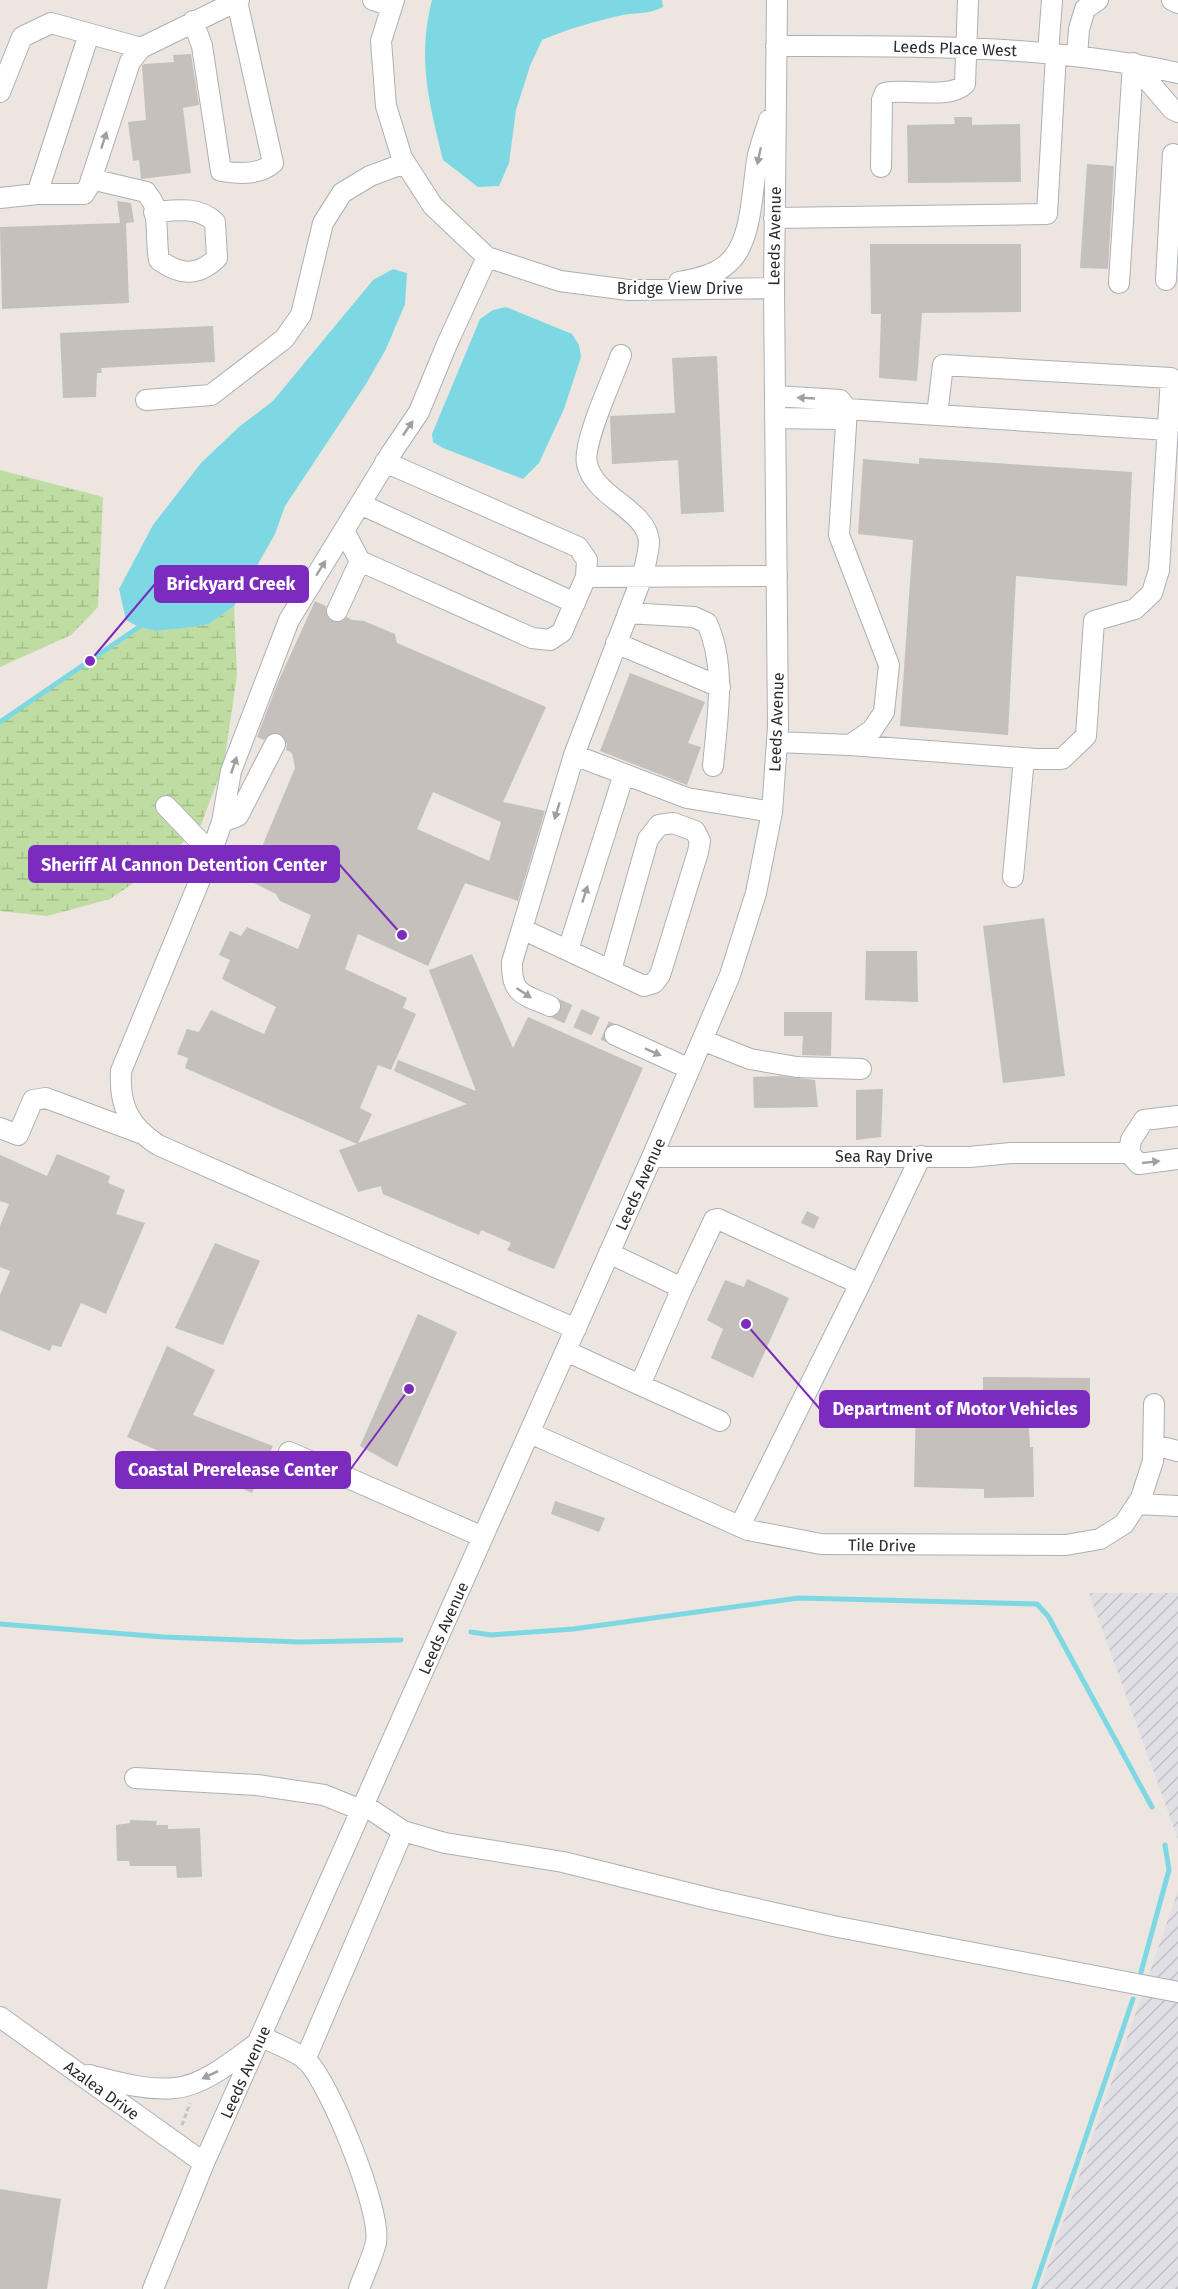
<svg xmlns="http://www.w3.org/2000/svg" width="1178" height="2289" font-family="'Fira Sans',sans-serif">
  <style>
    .industrial { fill: url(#industrial-furrows) }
    .wetland { fill: url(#wetland-marsh) }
    .water { fill: #7ed8e3 }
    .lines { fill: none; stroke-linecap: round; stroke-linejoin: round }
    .stream { stroke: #7ed8e3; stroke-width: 5 }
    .building { fill: #c5c0bb; fill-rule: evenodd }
    .minor-tunnel { stroke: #c6c0bc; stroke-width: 20; stroke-dasharray: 20 10; stroke-linecap: butt }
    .minor-casing { stroke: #acb0b7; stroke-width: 22 }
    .path { stroke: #c4c4c4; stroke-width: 3; stroke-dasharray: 4.5 3; stroke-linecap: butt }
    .minor { stroke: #fff; stroke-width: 20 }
    .oneway { fill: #a0a0a0 }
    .labels { text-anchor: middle; stroke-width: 4.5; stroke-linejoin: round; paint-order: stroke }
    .street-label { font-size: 16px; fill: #2c2c2c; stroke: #fff }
    .leader { fill: none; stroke: #7b2cbf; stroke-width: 2 }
    .callout-dot { fill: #7b2cbf; stroke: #fff; stroke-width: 2 }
    .callout { fill: #7b2cbf; stroke: #7b2cbf; stroke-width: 2 }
    .callout-label { font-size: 18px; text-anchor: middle; font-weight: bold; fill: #fff }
  </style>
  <defs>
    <pattern id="industrial-furrows" width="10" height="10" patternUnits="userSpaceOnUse" patternTransform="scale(1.5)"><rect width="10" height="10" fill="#e0dfe5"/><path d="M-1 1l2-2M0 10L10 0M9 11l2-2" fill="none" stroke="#c0c0c5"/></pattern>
    <pattern id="wetland-marsh" width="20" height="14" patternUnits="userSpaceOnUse" patternTransform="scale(1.5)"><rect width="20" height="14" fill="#bfdda2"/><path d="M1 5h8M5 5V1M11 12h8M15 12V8" fill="none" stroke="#a4be8c"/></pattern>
  </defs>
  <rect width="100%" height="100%" fill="#ece5e0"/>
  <path class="industrial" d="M1089 1593H1178V1839Z
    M1178 1891V2289H1040Z"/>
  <path class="wetland" d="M0 470 103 497 98 607 71 635 0 667Z
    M234 606 237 675 224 763 201 825 160 865 110 899 47 916 0 911V722L139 627 155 631 209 624Z"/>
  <path class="water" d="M432 0H662L663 7C646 15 640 12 623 15 595 21 568 29 542 40L530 66 516 110 509 163 499 186 478 187 443 160C429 103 417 59 432 0Z
    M393 269 407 273 405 304 386 349 366 384 285 506 275 534 234 606 209 624 193 627 155 631 139 627 126 620 119 589 153 525 201 463 240 426 273 401 373 280Z
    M506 307 572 334 579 345 581 357 564 409 539 463 523 479 443 448 433 442 432 434 480 319 493 310Z"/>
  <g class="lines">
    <path class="stream" d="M0 722 139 627
      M0 1624 164 1637 300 1642 401 1640
      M471 1632 491 1635 573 1629 799 1598 1037 1604 1048 1616 1152 1807
      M1141 1972 1169 1870 1165 1845
      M1034 2289 1133 1999"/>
  </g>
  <path class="building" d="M191 54 199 105 183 108 191 173 141 179 139 160 133 161 128 122 146 120 142 66 144 64 174 62 173 55Z
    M954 117H972V125L1020 124 1021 182 908 183 907 125 955 124Z
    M1087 164 1114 166 1108 269 1080 268Z
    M117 201 131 203 134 222 126 223 129 303 2 309 0 227 120 223Z
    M870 244H1021V312L922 313 917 381 879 378 881 314H871Z
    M213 326 215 362 101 368 102 373H97L96 397 63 398 60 333Z
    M717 356 724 512 681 514 678 460 612 464 610 416 675 413 672 358Z
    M919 458 1132 472 1127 586 1016 576 1008 735 900 726 913 540 858 534 863 459 919 464Z
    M315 601 326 606 327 617 333 622 339 623 347 617 352 620 364 621 395 634 397 643 546 707 503 802 545 811 518 901 465 883 428 966 358 934 345 969 407 998 403 1008 416 1014 391 1070 378 1065 360 1108 372 1114 358 1143 467 1104 394 1071 398 1060 476 1091 429 970 472 954 513 1048 528 1017 643 1068 554 1269 507 1250 511 1243 481 1230 479 1235 383 1194 381 1186 358 1192 339 1150 357 1144 185 1068 188 1058 177 1054 187 1029 199 1032 211 1010 264 1034 276 1007 222 979 230 960 219 955 230 931 241 936 247 927 298 949 311 915 280 901 276 894 248 880 295 768 292 753 286 750 287 743 281 734 275 732 269 734 264 740 257 737 278 682ZM433 792 501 822 489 861 417 829Z
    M630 673 705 702 688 743 701 747 687 785 600 751Z
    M1044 918 1065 1076 1003 1083 983 926Z
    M866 951H917L918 1002 865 1000Z
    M784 1012H832L831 1056 802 1055 803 1036H784Z
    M781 1076 815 1080 818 1107 754 1108 753 1077Z
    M883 1089 881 1137 856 1140V1090Z
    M57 1154 110 1176 108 1183 125 1190 116 1214 145 1223 106 1314 81 1303 61 1347 52 1345 50 1351 0 1330V1295L10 1271 0 1267V1226L9 1204 0 1201V1155L47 1176Z
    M807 1211 819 1217 814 1229 801 1223Z
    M215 1243 260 1261 223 1345 175 1328Z
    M747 1279 789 1298 753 1378 711 1358 723 1329 707 1320 725 1280 744 1287Z
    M418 1314 457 1332 397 1467 360 1446Z
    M167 1346 215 1370 193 1415 273 1446 252 1493 127 1437Z
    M983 1377 1090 1378V1412H1028L1030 1447H1033L1034 1497 984 1498V1489L914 1487 916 1402H983Z
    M555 1501 605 1518 599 1532 551 1514Z
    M130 1820 157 1821 156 1825H168V1829L200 1828 202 1877 177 1878 176 1866H130L129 1861H117L116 1825 130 1823Z
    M0 2189 61 2199 47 2289H0Z"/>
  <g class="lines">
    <path class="minor-tunnel" d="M275 744 337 611
      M550 1006 615 1035
      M0 1177 10 1153"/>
    <defs>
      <path id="minor" d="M373 0 392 6
        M394 0 381 41 386 106 402 158 433 206 487 257 560 281 628 290 774 288
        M1172 0 1178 3
        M193 21 202 46 221 171C238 174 260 175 273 163L237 1
        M776 46C911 46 1046 44 1178 73
        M1048 53 1052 0
        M1077 56 1079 29 1085 9 1098 0
        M1133 63 1172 109 1178 112
        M0 92 22 37 51 23 141 48
        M881 167 882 100 885 93C907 88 950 100 965 84L968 0
        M91 179 146 192C148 196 153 201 154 205 158 218 156 244 159 260 180 275 197 277 217 258L215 222C198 206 177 210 154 212
        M37 194 89 34
        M0 198 37 194H84L89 186 130 62 141 48 239 0
        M774 218 1047 214 1056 54
        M487 257 447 344 419 412 392 452 289 620 231 771 222 822 211 853 121 1071C119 1106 129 1126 158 1145L576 1329
        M1166 280 1173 154
        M679 282C698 279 720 274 733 258 753 234 752 186 758 155 761 143 765 132 769 120
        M1119 283 1133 63
        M621 355C613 378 582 443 587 464 595 498 646 509 649 541 649 553 645 565 642 577L574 755 687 798 772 812
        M775 396 840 400 847 409 838 419 775 418
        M146 400 211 395 284 339 301 315 323 223 342 193 370 176 405 163
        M937 415 1168 430
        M360 504 575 603
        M344 531 360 561 532 638 550 640 562 632 586 577 587 560 578 547 385 462
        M586 577 777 576
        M337 611 360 561
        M628 613 694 617 707 623C727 667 717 719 713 766
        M616 643 720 687
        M777 742 850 745 1035 759H1062L1086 736 1094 621 1135 609 1152 593 1159 570 1171 378 943 365 937 415 847 409 839 535 889 665 884 712 872 730 850 745
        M166 806 211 853
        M222 822 238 816 275 744
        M1013 877 1024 758
        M522 929 644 986 654 983 660 975 698 852 700 841 695 831 673 823 659 825 648 839 611 970
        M568 950 624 774
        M550 1006C523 994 511 995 512 962L574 755
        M615 1035 690 1069
        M702 1040 750 1059 797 1067 861 1069
        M0 1128 18 1135 33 1100 46 1098 140 1133
        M1129 1153 1139 1164 1178 1159
        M652 1157H969L1011 1153H1129L1131 1140 1144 1120 1178 1116
        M609 1253 682 1288 714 1220 718 1219 860 1284 740 1526
        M860 1284 921 1156
        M566 1351 640 1385 682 1288
        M640 1385 720 1421
        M530 1433 748 1530 821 1544 1066 1545 1100 1539 1124 1524 1141 1498 1153 1461 1154 1404
        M1154 1445 1178 1451
        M289 1452 483 1537
        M1137 1504 1178 1506
        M135 1778 257 1785 324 1795 361 1810
        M364 1805 403 1831 445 1843 563 1862 712 1899 833 1926 1178 1992
        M0 2017 204 2163
        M261 2036C273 2043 296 2051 306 2060 329 2081 382 2211 376 2242 373 2257 364 2274 359 2289
        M305 2060 403 1831
        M89 2075C117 2082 146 2091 175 2088 203 2086 234 2060 256 2044
        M153 2289 204 2163 652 1157 730 975 756 893 772 812 778 727 774 288 777 0"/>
    </defs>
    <use href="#minor" class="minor-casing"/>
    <path class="path" d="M182 2125 190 2103"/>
    <use href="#minor" class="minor"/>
  </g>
  <defs><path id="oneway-solid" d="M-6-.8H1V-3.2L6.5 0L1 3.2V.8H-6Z" transform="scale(1.5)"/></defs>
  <g class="oneway">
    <use href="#oneway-solid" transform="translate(104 140) rotate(-72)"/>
    <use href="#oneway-solid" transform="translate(759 156) rotate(102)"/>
    <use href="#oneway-solid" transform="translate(806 398) rotate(-177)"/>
    <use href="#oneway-solid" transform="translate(408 428) rotate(-56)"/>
    <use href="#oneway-solid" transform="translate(321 568) rotate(-58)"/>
    <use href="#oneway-solid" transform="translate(234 765) rotate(-71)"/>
    <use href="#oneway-solid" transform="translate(557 811) rotate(107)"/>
    <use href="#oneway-solid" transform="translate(585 894) rotate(-72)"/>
    <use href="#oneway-solid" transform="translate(524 993) rotate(34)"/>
    <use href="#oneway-solid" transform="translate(653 1052) rotate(24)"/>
    <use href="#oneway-solid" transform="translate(1151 1162) rotate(-6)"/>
    <use href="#oneway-solid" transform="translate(210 2075) rotate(154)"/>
  </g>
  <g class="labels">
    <g class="street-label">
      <text transform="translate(955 48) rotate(2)" y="6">Leeds Place West</text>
      <text transform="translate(774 236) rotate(-89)" y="6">Leeds Avenue</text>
      <text x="680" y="294">Bridge View Drive</text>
      <text transform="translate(776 722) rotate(-88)" y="6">Leeds Avenue</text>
      <text x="884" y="1162">Sea Ray Drive</text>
      <text transform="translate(640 1184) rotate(-66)" y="6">Leeds Avenue</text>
      <text transform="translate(882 1545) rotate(1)" y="6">Tile Drive</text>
      <text transform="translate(443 1628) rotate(-66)" y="6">Leeds Avenue</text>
      <text transform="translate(245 2072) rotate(-66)" y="6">Leeds Avenue</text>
      <text transform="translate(102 2090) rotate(36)" y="6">Azalea Drive</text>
    </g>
  </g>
  <path class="leader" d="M90 661L155 584M402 935L339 864M746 1324L820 1409M409 1389L350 1470"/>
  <g class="callout-dot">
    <circle cx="90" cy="661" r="6"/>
    <circle cx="402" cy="935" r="6"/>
    <circle cx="746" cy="1324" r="6"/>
    <circle cx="409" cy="1389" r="6"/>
  </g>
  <g class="callout">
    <rect x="155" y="566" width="153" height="36" rx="6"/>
    <rect x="29" y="846" width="310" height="36" rx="6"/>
    <rect x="820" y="1391" width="269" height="36" rx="6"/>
    <rect x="116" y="1452" width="234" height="36" rx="6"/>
  </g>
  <g class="callout-label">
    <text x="231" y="590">Brickyard Creek</text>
    <text x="184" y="871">Sheriff Al Cannon Detention Center</text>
    <text x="955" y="1415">Department of Motor Vehicles</text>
    <text x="233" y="1476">Coastal Prerelease Center</text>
  </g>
</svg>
